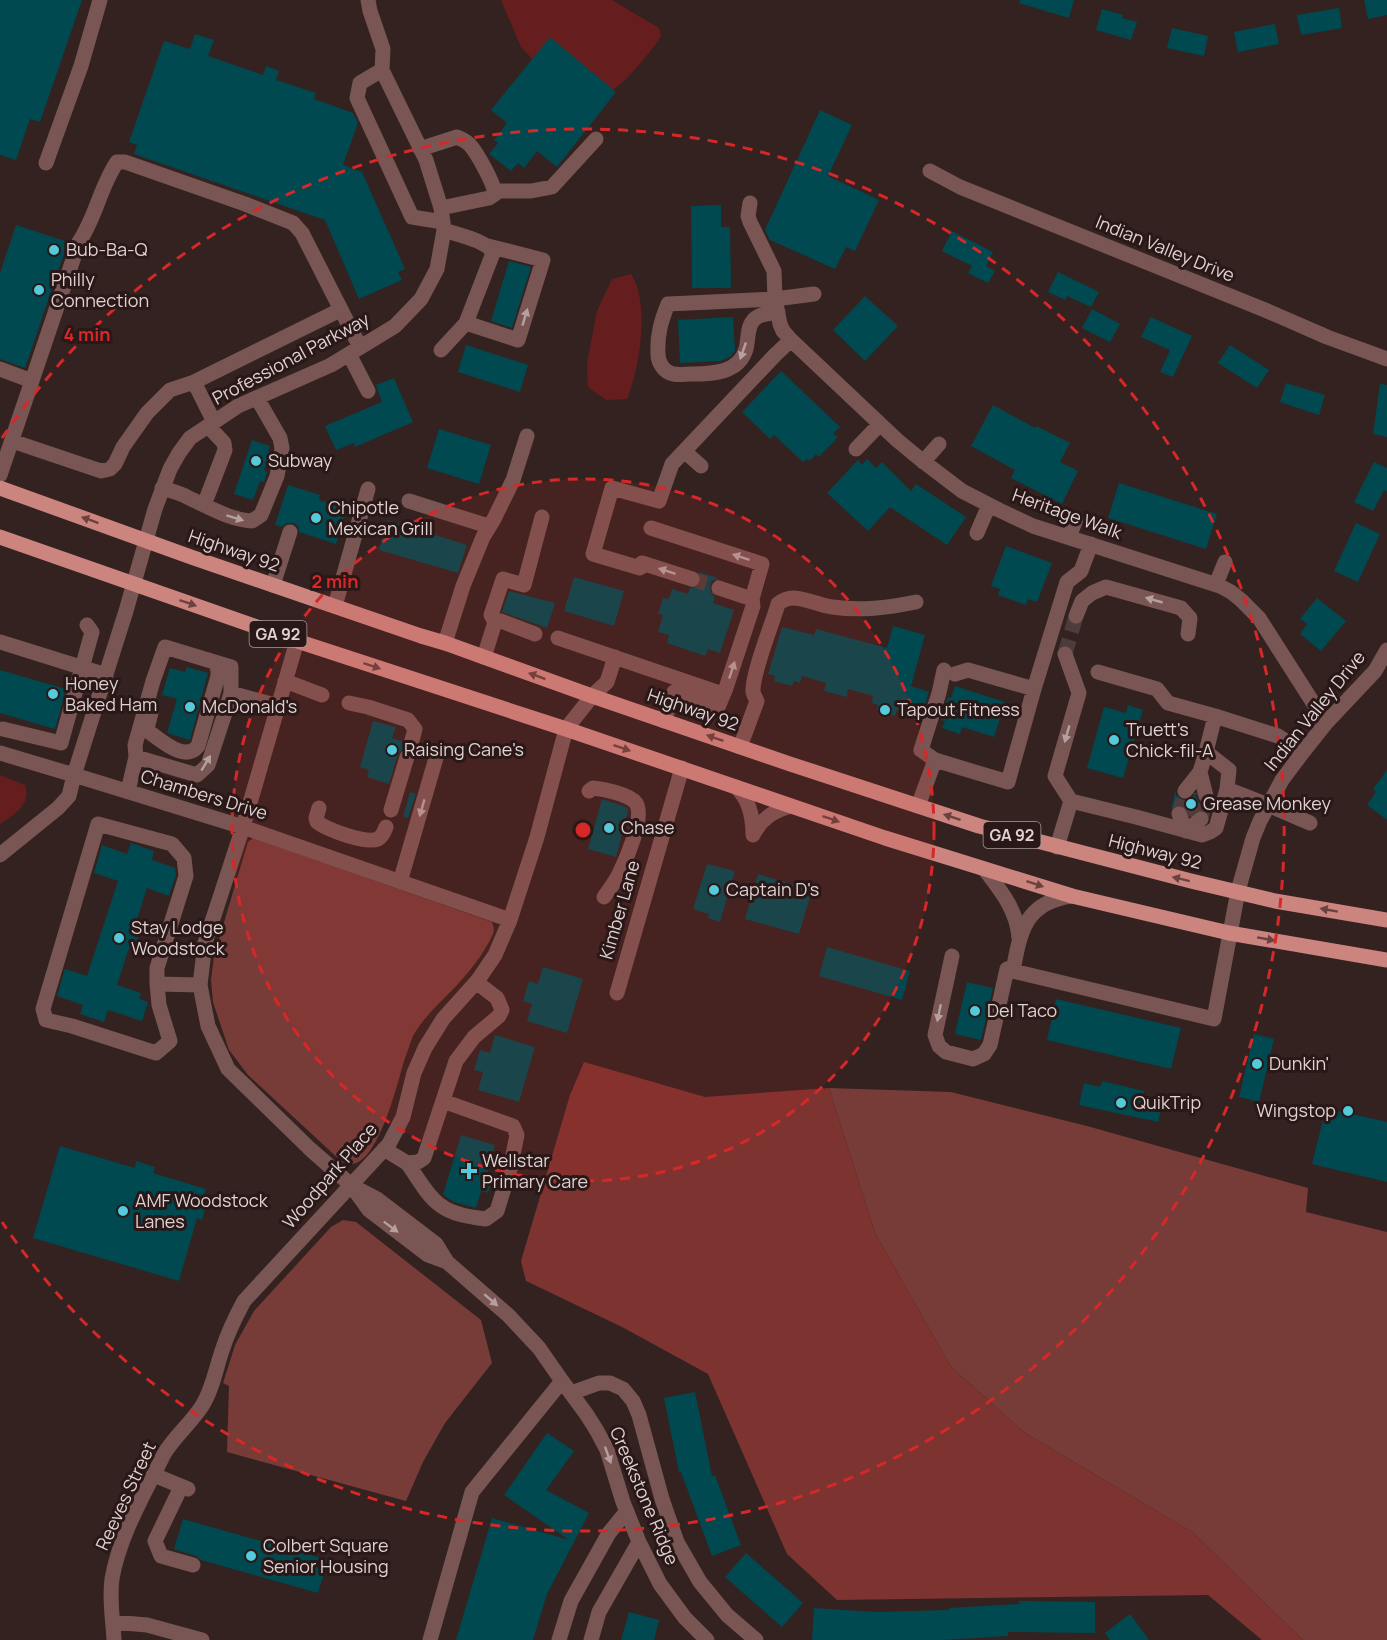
<svg xmlns="http://www.w3.org/2000/svg" width="1387" height="1640" font-family="Manrope,sans-serif">
  <style>
    .green { fill: #773c38 }
    .forest { fill: #7d3330 }
    .water { fill: #661d1d }
    .building { fill: #014950 }
    .lines { fill: none; stroke-linecap: round; stroke-linejoin: round }
    .minor-tunnel { stroke: #4d3c3b; stroke-width: 15; stroke-dasharray: 15 8; stroke-linecap: butt }
    .minor { stroke: #795653; stroke-width: 15 }
    .major { stroke: #cb847e; stroke-width: 15 }
    .oneway { fill: #b6a09f }
    .oneway2 { fill: #6a4340 }
    .ring { fill: none; stroke: #d62828; stroke-width: 3; stroke-dasharray: 10 8 }
    .poi-dot { fill: #53cbda; stroke: #291817; stroke-width: 2 }
    .labels { text-anchor: middle; stroke-width: 6; stroke-linejoin: round; paint-order: stroke }
    .shield { fill: #291817; stroke: #a89a99; stroke-width: 1.5 }
    .shield-label { font-size: 16px; font-weight: bold; fill: #dfd2d1 }
    .street-label { font-size: 18px; fill: #dfd2d1; stroke: #291817 }
    .poi-label { font-size: 18px; fill: #dfd2d1; stroke: #291817; text-anchor: start }
    .centre { fill: #d62828; stroke: #291817; stroke-width: 3 }
    .ring-label { font-size: 18px; text-anchor: middle; font-weight: bold; fill: #d62828; stroke: #291817; stroke-width: 6; stroke-linejoin: round; paint-order: stroke }
  </style>
  <rect width="100%" height="100%" fill="#332220"/>
  <path class="green" d="M253 838 492 922 494 929 493 934C484 953 472 969 458 984 443 1000 424 1016 413 1036 410 1043 408 1051 405 1058 398 1079 376 1181 342 1162L248 1075 229 1050 213 1002 211 980 214 956 247 845 248 842Z
    M829 1088 951 1092 1087 1126 1308 1188 1306 1212 1387 1232V1640H1303L1192 1532 1025 1433 951 1367 875 1233Z
    M343 1220 356 1222 481 1320 492 1363 445 1423 423 1462 406 1501 227 1452 229 1386 223 1383 235 1345 254 1311 331 1227Z"/>
  <path class="forest" d="M584 1062 705 1097 829 1088 875 1233 951 1367 1025 1433 1192 1532 1303 1640H1262L1208 1595 837 1600 787 1554 708 1374 622 1327 526 1281 521 1261 570 1095Z"/>
  <path class="water" d="M501 0H612L659 28 661 36C653 49 624 86 610 91 597 95 582 96 569 98L521 47Z
    M631 274C633 278 636 282 637 287 647 316 639 371 627 399L606 400 588 387 587 363 597 311 612 279Z
    M0 775 25 785C32 804 14 815 0 824Z"/>
  <path class="building" d="M0 0H82L40 122 30 119 16 160 0 155Z
    M1020 0H1074L1069 18 1019 3Z
    M1364 0H1387V15L1368 19Z
    M1339 8 1342 28 1301 35 1297 15Z
    M1102 9 1123 15 1122 18 1137 22 1131 40 1096 30Z
    M1275 24 1279 44 1238 52 1234 32Z
    M1172 28 1208 36 1204 56 1167 48Z
    M195 34 214 40 208 56 263 75 266 66 279 71 276 80 316 93 314 99 353 113 358 123 343 165 362 172 405 269 398 272 402 280 359 299 325 220 134 154 137 145 129 142 164 41 190 49Z
    M550 37 616 92 557 167 537 151 524 168 518 163 511 171 489 154 498 143 494 140 507 123 491 110Z
    M820 110 852 125 828 176 879 200 855 251 846 247 835 269 770 240 765 230Z
    M721 205V227H730L731 288H692L691 206Z
    M16 225 68 242 25 368 0 359V273Z
    M952 231 993 252 986 266 995 271 988 283 968 273 972 266 942 251Z
    M509 261 531 267 512 328 491 321Z
    M1058 272 1099 292 1091 307 1067 296 1065 300 1048 292Z
    M865 296 898 326 865 361 833 330Z
    M1092 309 1120 324 1110 342 1082 328Z
    M733 317 735 351 731 356 721 361 680 363 678 320Z
    M1151 317 1192 336 1173 377 1160 372 1170 350 1141 337Z
    M466 345 528 365 520 392 458 372Z
    M1230 345 1269 370 1257 388 1218 363Z
    M781 371 840 427 833 434 838 437 819 457 816 454 810 461 807 459 803 462 774 435 770 439 742 412Z
    M394 378 413 422 355 447 354 443 336 450 325 426 382 402 376 385Z
    M1286 383 1325 395 1319 415 1280 402Z
    M1380 384 1387 385V437L1373 434Z
    M993 405 1035 428 1036 426 1070 443 1060 462 1078 471 1062 504 1011 478 1015 470 971 446Z
    M439 429 491 445 479 484 427 468Z
    M252 440 270 446 268 451 270 452 264 470 267 472 264 482 260 481 253 500 234 494Z
    M867 459 876 468 882 462 911 491 916 484 966 517 947 545 890 507 868 531 827 493 858 460 862 465Z
    M1374 462 1387 468V492L1384 490 1373 511 1354 502Z
    M1119 483 1217 514 1206 549 1108 518Z
    M288 485 320 495 319 500 347 509 336 544 299 532 298 526 294 523H287L282 527 275 525Z
    M388 520 467 545 458 573 379 550Z
    M1356 523 1380 534 1358 582 1334 571Z
    M1006 546 1052 563 1037 602 1028 599 1026 605 998 595 1000 589 991 586Z
    M699 572 718 578 712 581 710 585 711 594 715 597 713 603 734 610 720 653 708 649 705 656 667 643 669 635 658 632 663 615 658 614 663 598 669 599 672 589 688 594 690 588 698 587 701 583 702 578Z
    M574 577 624 591 614 626 564 611Z
    M509 591 555 603 547 628 502 612Z
    M1317 598 1346 621 1321 651 1300 634 1307 624 1300 619Z
    M893 626 925 635 911 686 929 692 922 714 904 708 903 712 897 710 895 716 877 710 878 705 872 703 873 696 848 689 847 697 824 691 826 683 802 676 800 683 794 681 792 686 774 681 775 676 768 674 782 627 814 635 816 629 887 648Z
    M186 667 208 673 190 740 167 733 177 699 162 695 170 668 185 672Z
    M0 670 66 689 55 729 0 713Z
    M955 686 1005 702 994 737 962 727 960 734 942 728 945 721 941 720 948 697 951 698Z
    M1128 705 1143 710 1123 778 1087 768 1104 707 1126 713Z
    M373 721 396 727 392 738 402 741 403 749 398 754 389 784 367 777 369 770 360 767Z
    M1387 770V820L1367 805 1376 792 1373 789Z
    M1176 789V795L1183 800H1189L1195 794 1199 802 1203 805 1208 806 1213 803 1210 815 1205 810 1200 809 1190 815 1185 807 1180 804 1175 805 1171 809Z
    M410 792 416 794 408 818 403 817Z
    M602 799 623 806 628 808V811L616 857 588 849Z
    M131 843 154 851 152 860 175 868 176 875 169 896 147 888 135 926 142 928 134 950 129 948 117 985 141 993 139 999 148 1002 142 1021 108 1010 104 1022 80 1014 83 1005 57 996 65 969 87 976 118 881 94 873 102 845 127 854Z
    M707 864 735 871 720 922 708 918 709 914 693 909Z
    M758 874 812 890 799 934 745 919Z
    M827 947 910 971 902 1000 819 976Z
    M543 967 583 979 567 1033 527 1021 532 1004 523 1001 529 981 538 984Z
    M967 982 993 988 981 1040 955 1034Z
    M1056 999 1181 1028 1171 1069 1047 1040Z
    M1254 1034 1274 1039 1259 1102 1239 1097Z
    M495 1035 535 1047 519 1102 478 1090 483 1072 474 1070 480 1050 490 1053Z
    M1102 1081 1144 1091 1143 1096 1163 1101 1158 1122 1079 1105 1084 1083 1100 1087Z
    M1326 1108 1387 1122V1182L1312 1164Z
    M461 1135 495 1145 486 1178 492 1180 488 1193 481 1191 476 1208 454 1202 443 1195Z
    M60 1146 135 1168 136 1161 155 1167 153 1173 206 1189 202 1202 207 1203 202 1220 197 1218 179 1281 33 1238Z
    M695 1392 712 1476 715 1475 741 1545 712 1556 681 1472H679L664 1398Z
    M547 1433 574 1451 546 1490 589 1513 547 1594 533 1640H456L492 1518 569 1540 504 1495Z
    M183 1519 328 1560 318 1593 201 1560 196 1556 174 1549Z
    M746 1553 803 1603 782 1627 725 1577Z
    M1019 1601 1095 1602V1633L1008 1632V1636L942 1640H812L814 1608 876 1612 949 1610V1608L1019 1604Z
    M629 1612 659 1620 654 1640H621Z
    M1130 1614 1149 1640H1110L1105 1633Z"/>
  <g class="lines">
    <path class="minor-tunnel" d="M692 579 719 588
      M1065 654 1076 616
      M1179 814 1185 791
      M1191 817 1195 793
      M1201 819 1206 796"/>
    <path class="minor" d="M368 0 370 11 383 49 382 70 426 160 441 208 444 230 437 269 421 299 395 326 331 365 238 406 190 438 179 453 170 469 155 509 126 611 74 775 243 827 510 920
      M382 70 360 83 357 98 412 217 443 222
      M420 149 457 137C462 139 466 141 470 145 477 153 494 183 495 194L489 198 441 208
      M46 163 81 66 100 0
      M930 171 960 187 1265 310 1327 337 1387 359
      M495 191H531L552 187 596 139
      M750 203 748 216 750 222 774 271 775 299 780 324 783 331 791 340 897 440 920 459 962 491 999 510 1033 526 1220 586 1231 592 1241 600 1259 618 1326 723
      M778 312C772 313 764 314 759 316 746 322 749 338 746 349 739 373 713 374 692 374 686 374 679 375 673 374 664 372 658 363 658 354 657 335 661 321 668 304L775 299 814 294
      M466 323 518 340 543 260 488 246
      M441 350 466 323 493 253C486 240 458 235 444 230
      M349 354 368 391
      M0 369 32 381
      M214 422 194 382 340 310
      M12 441 101 471 110 469 115 464 123 447 147 413 170 390 194 382
      M856 449 880 424
      M684 451 701 466
      M923 462 939 444
      M0 475 79 242C96 217 100 187 117 162H125L245 204 293 223 302 233 360 347
      M162 488C171 491 181 493 189 498 209 507 230 520 252 521L261 515 277 476 282 448 280 438 257 398
      M409 501 488 526
      M204 505 225 450 224 443 208 426
      M651 528 762 564 752 599
      M977 533 989 505
      M1069 537 1076 519
      M642 563 692 579
      M640 568 593 554 612 488 659 501 672 464 775 355 791 340
      M1216 584 1225 562
      M273 585 290 532
      M335 606 368 489
      M1076 616 1082 601 1092 593 1106 587 1181 608 1190 618 1188 634
      M495 622 491 615 503 579 524 585 542 517
      M558 638 723 694
      M297 641 243 827 205 943 200 985 208 1026 228 1069 310 1149 351 1185 369 1210 428 1255 447 1262
      M0 642 106 675
      M445 643 463 586 483 537 494 519 513 480 527 436
      M1065 654 1079 693 1055 776 1071 801 1136 817 1202 835 1210 832 1216 828 1227 789 1268 805 1310 823
      M484 657 495 622 501 621 535 634
      M944 670 939 693 921 750 935 760 1008 782 1034 689 1067 582 1081 571 1091 544
      M1098 672 1157 689 1168 703 1215 716 1278 736 1303 752
      M955 674 968 670 1034 689
      M285 681 322 695
      M231 693 278 706
      M349 703 368 707 408 720 415 729 411 744
      M151 713 147 728 149 732C161 740 185 763 198 746L218 676V669L214 662
      M1215 716 1206 752 1229 770 1227 789
      M664 721 674 692 718 707 726 688 753 606 752 599 719 588
      M3 729 61 743 92 632 87 625
      M740 747 757 701C755 697 754 696 753 692 752 673 772 625 778 604 794 590 814 605 832 607 862 611 886 608 916 602
      M0 753 74 775 69 796 58 808 0 855
      M1200 772 1206 796
      M736 787C749 799 753 818 753 835 761 819 773 811 790 806
      M128 791 136 757 135 745 153 681 165 647 231 667V693L225 713 208 765 197 775 136 757
      M589 791 593 788C603 789 629 794 636 803 645 817 626 860 619 874 615 882 609 890 604 897
      M1185 791 1200 772 1206 752
      M918 806 935 760
      M319 808 316 818 317 822C328 830 365 844 378 839 383 836 384 832 386 827
      M391 810 407 757
      M1179 814 1186 831
      M1186 831 1201 819
      M1057 847 1071 801
      M985 870C1001 891 1017 910 1019 938
      M400 882 438 751
      M1072 896C1025 902 1020 932 1013 971L1214 1019 1238 891 1253 838 1260 821 1282 780 1303 752 1326 723 1375 671 1387 650
      M952 956 935 1035 939 1046 946 1052 973 1059 984 1054 990 1045 1007 969
      M157 984 159 1005 170 1041 156 1053 72 1026 46 1020 43 1009 98 824 172 844 184 858 186 876 157 968V984L200 985
      M617 993 682 768
      M384 1149 407 1163 418 1162 424 1158 456 1061 474 1037 499 1016 502 1010 497 998 476 982
      M407 1163C417 1176 426 1195 440 1205 453 1215 471 1217 486 1219L497 1211 510 1169 517 1135 513 1126 443 1101
      M354 1187 377 1199 436 1244 447 1262 508 1315 539 1348 562 1381 587 1415 597 1431 607 1450 623 1502 639 1542 660 1584 685 1618 707 1640
      M571 1393 599 1383H610L623 1389 633 1401 639 1415 662 1499 677 1542 700 1582 727 1615 756 1640
      M154 1475 188 1489
      M181 1487 155 1541 161 1556 193 1565
      M113 1622 147 1625 202 1640
      M114 1640C113 1620 109 1599 112 1579 119 1536 145 1493 164 1454 174 1437 191 1423 202 1406 213 1389 216 1367 223 1348 228 1332 236 1316 244 1301L389 1144 403 1117 414 1073 425 1048 443 1019 478 980 495 955 510 920 537 837 566 729 592 696 607 682 615 657
      M430 1640 472 1492 562 1381
      M559 1640 571 1601 609 1533 627 1511
      M591 1640 599 1612 639 1542"/>
    <path class="major" d="M0 488 191 557 421 636 445 643 592 696 790 764 979 826 1191 881 1275 901 1387 920
      M0 537 297 641 566 729 885 838 1072 896 1229 933 1387 960"/>
  </g>
  <defs><path id="oneway-solid" d="M-6-.8H1V-3.2L6.5 0L1 3.2V.8H-6Z" transform="scale(1.5)"/></defs>
  <g class="oneway">
    <use href="#oneway-solid" transform="translate(525 317) rotate(-73)"/>
    <use href="#oneway-solid" transform="translate(743 351) rotate(109)"/>
    <use href="#oneway-solid" transform="translate(235 518) rotate(17)"/>
    <use href="#oneway-solid" transform="translate(741 557) rotate(-162)"/>
    <use href="#oneway-solid" transform="translate(667 571) rotate(-162)"/>
    <use href="#oneway-solid" transform="translate(1154 600) rotate(-164)"/>
    <use href="#oneway-solid" transform="translate(732 670) rotate(-72)"/>
    <use href="#oneway-solid" transform="translate(1067 734) rotate(106)"/>
    <use href="#oneway-solid" transform="translate(206 763) rotate(-59)"/>
    <use href="#oneway-solid" transform="translate(422 808) rotate(106)"/>
    <use href="#oneway-solid" transform="translate(939 1013) rotate(102)"/>
    <use href="#oneway-solid" transform="translate(391 1227) rotate(37)"/>
    <use href="#oneway-solid" transform="translate(491 1300) rotate(41)"/>
    <use href="#oneway-solid" transform="translate(608 1455) rotate(70)"/>
  </g>
  <g class="oneway2">
    <use href="#oneway-solid" transform="translate(90 520) rotate(-160)"/>
    <use href="#oneway-solid" transform="translate(188 603) rotate(19)"/>
    <use href="#oneway-solid" transform="translate(372 666) rotate(18)"/>
    <use href="#oneway-solid" transform="translate(537 676) rotate(-160)"/>
    <use href="#oneway-solid" transform="translate(715 738) rotate(-161)"/>
    <use href="#oneway-solid" transform="translate(622 748) rotate(19)"/>
    <use href="#oneway-solid" transform="translate(952 817) rotate(-162)"/>
    <use href="#oneway-solid" transform="translate(831 819) rotate(19)"/>
    <use href="#oneway-solid" transform="translate(1181 879) rotate(-166)"/>
    <use href="#oneway-solid" transform="translate(1035 884) rotate(18)"/>
    <use href="#oneway-solid" transform="translate(1329 910) rotate(-170)"/>
    <use href="#oneway-solid" transform="translate(1266 939) rotate(10)"/>
  </g>
  <circle cx="583" cy="830" r="351" fill="#d62828" fill-opacity=".12"/>
  <g class="ring">
    <circle cx="583" cy="830" r="351"/>
    <path d="M2 438A701 701 0 1 1 2 1222"/>
  </g>
  <g class="poi-dot">
    <circle cx="54" cy="250" r="6"/>
    <circle cx="39" cy="290" r="6"/>
    <circle cx="256" cy="461" r="6"/>
    <circle cx="316" cy="518" r="6"/>
    <circle cx="53" cy="694" r="6"/>
    <circle cx="190" cy="707" r="6"/>
    <circle cx="885" cy="710" r="6"/>
    <circle cx="1114" cy="740" r="6"/>
    <circle cx="392" cy="750" r="6"/>
    <circle cx="1191" cy="804" r="6"/>
    <circle cx="609" cy="828" r="6"/>
    <circle cx="714" cy="890" r="6"/>
    <circle cx="119" cy="938" r="6"/>
    <circle cx="975" cy="1011" r="6"/>
    <circle cx="1257" cy="1064" r="6"/>
    <circle cx="1121" cy="1103" r="6"/>
    <circle cx="1348" cy="1111" r="6"/>
    <path d="M466 1162h6v6h6v6h-6v6h-6v-6h-6v-6h6z"/>
    <circle cx="123" cy="1211" r="6"/>
    <circle cx="251" cy="1556" r="6"/>
  </g>
  <g class="labels">
    <g class="shield">
      <rect x="249.5" y="621" width="57" height="26" rx="4.5"/>
      <rect x="983.5" y="822" width="57" height="26" rx="4.5"/>
    </g>
    <g class="shield-label">
      <text x="278" y="640">GA 92</text>
      <text x="1012" y="841">GA 92</text>
    </g>
    <g class="street-label">
      <text transform="translate(1165 249) rotate(22)" y="6">Indian Valley Drive</text>
      <text transform="translate(291 359) rotate(-28)" y="6">Professional Parkway</text>
      <text transform="translate(1067 514) rotate(20)" y="6">Heritage Walk</text>
      <text transform="translate(234 551) rotate(19)" y="6">Highway 92</text>
      <text transform="translate(693 710) rotate(19)" y="6">Highway 92</text>
      <text transform="translate(1315 711) rotate(-51)" y="6">Indian Valley Drive</text>
      <text transform="translate(204 795) rotate(17)" y="6">Chambers Drive</text>
      <text transform="translate(1155 852) rotate(14)" y="6">Highway 92</text>
      <text transform="translate(620 910) rotate(-74)" y="6">Kimber Lane</text>
      <text transform="translate(330 1176) rotate(-49)" y="6">Woodpark Place</text>
      <text transform="translate(126 1496) rotate(-65)" y="6">Reeves Street</text>
      <text transform="translate(644 1496) rotate(67)" y="6">Creekstone Ridge</text>
    </g>
    <g class="poi-label">
      <text x="66" y="256">Bub-Ba-Q</text>
      <text x="51" y="286">Philly<tspan x="51" dy="21">Connection</tspan></text>
      <text x="268" y="467">Subway</text>
      <text x="328" y="514">Chipotle<tspan x="328" dy="21">Mexican Grill</tspan></text>
      <text x="65" y="690">Honey<tspan x="65" dy="21">Baked Ham</tspan></text>
      <text x="202" y="713">McDonald's</text>
      <text x="897" y="716">Tapout Fitness</text>
      <text x="1126" y="736">Truett's<tspan x="1126" dy="21">Chick-fil-A</tspan></text>
      <text x="404" y="756">Raising Cane's</text>
      <text x="1203" y="810">Grease Monkey</text>
      <text x="621" y="834">Chase</text>
      <text x="726" y="896">Captain D's</text>
      <text x="131" y="934">Stay Lodge<tspan x="131" dy="21">Woodstock</tspan></text>
      <text x="987" y="1017">Del Taco</text>
      <text x="1269" y="1070">Dunkin'</text>
      <text x="1133" y="1109">QuikTrip</text>
      <text x="1336" y="1117" text-anchor="end">Wingstop</text>
      <text x="482" y="1167">Wellstar<tspan x="482" dy="21">Primary Care</tspan></text>
      <text x="135" y="1207">AMF Woodstock<tspan x="135" dy="21">Lanes</tspan></text>
      <text x="263" y="1552">Colbert Square<tspan x="263" dy="21">Senior Housing</tspan></text>
    </g>
  </g>
  <circle cx="583" cy="830" r="9" class="centre"/>
  <g class="ring-label">
    <text x="87" y="341">4 min</text>
    <text x="335" y="588">2 min</text>
  </g>
</svg>
